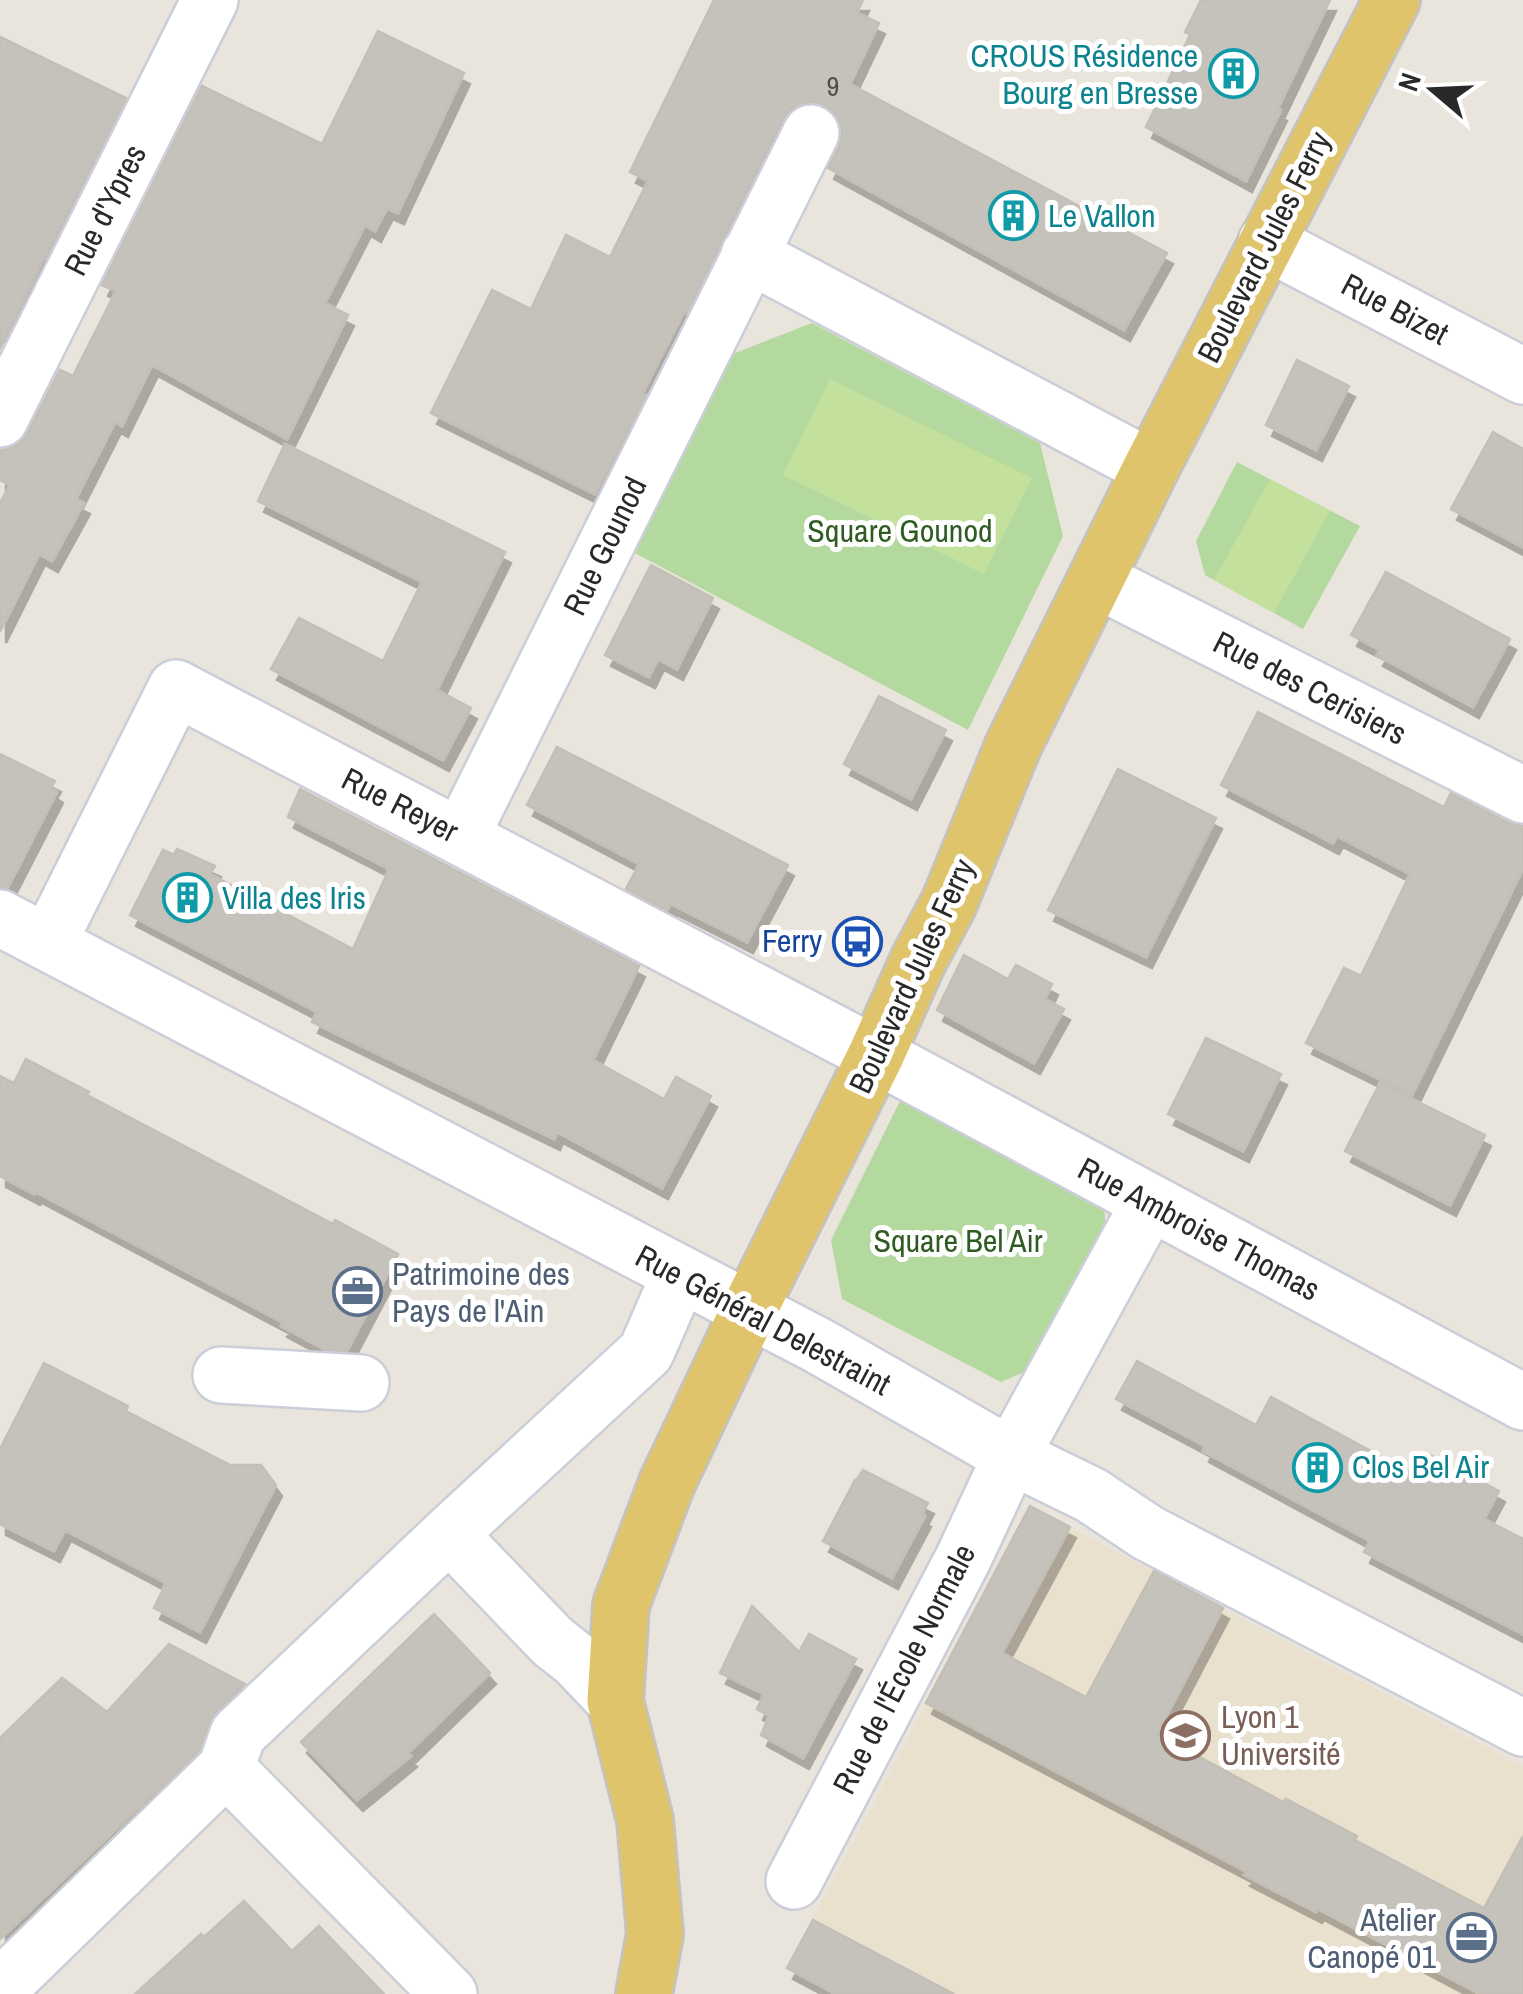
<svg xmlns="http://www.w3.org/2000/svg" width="1523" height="1994" font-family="'Archivo Narrow',sans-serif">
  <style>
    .education { fill: #e9e0ce }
    .green { fill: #b3d99f }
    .pitch { fill: #c3e09c }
    .building { fill: #c5c2bb; stroke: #c4bfb6; stroke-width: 2.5; filter: url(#shadow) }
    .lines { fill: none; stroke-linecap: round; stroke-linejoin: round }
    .minor-casing { stroke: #cbced9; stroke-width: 60 }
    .major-casing { stroke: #c3c3c3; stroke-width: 60 }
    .minor { stroke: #fff; stroke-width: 55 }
    .major { stroke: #dfc46c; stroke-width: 55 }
    .labels { text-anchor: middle; stroke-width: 10; stroke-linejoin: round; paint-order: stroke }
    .number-label { font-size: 28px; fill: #504f4e }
    .culture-label { font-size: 32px; fill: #0d838f; stroke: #fff; text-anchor: start }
    .street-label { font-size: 32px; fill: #292929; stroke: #fff }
    .park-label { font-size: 32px; fill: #2e5c22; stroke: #fff }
    .transit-label { font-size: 32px; fill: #164399; stroke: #fff; text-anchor: end }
    .service-label { font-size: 32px; fill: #4e5e75; stroke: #fff; text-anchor: start }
    .education-label { font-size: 32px; fill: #785e54; stroke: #fff; text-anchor: start }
  </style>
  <defs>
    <filter id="shadow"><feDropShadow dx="6" dy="11" stdDeviation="0" flood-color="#0004"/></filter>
  </defs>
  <rect width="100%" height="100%" fill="#e9e4dc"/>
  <path class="education" d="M1030 1506 1523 1767V1994H836L787 1968Z"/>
  <path class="green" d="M812 323 1040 443 1063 536 968 730 633 552 730 355Z
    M1237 462 1360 526 1303 629 1205 575 1196 541Z
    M904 1093 1104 1199 1105 1222 1035 1367 1001 1382 842 1299 831 1240Z"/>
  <path class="pitch" d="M830 379 1032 478 984 574 783 475Z
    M1270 479 1330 511 1274 613 1214 580Z"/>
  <path class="building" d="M714 0H863L857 13 879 23 850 84 1167 253 1124 330 828 168 839 147 842 130 836 115 826 106 808 102 793 108 783 119 686 313 684 312 643 393 646 394 595 494 431 413 492 290 531 309 566 235 610 257 648 181 630 172Z
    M1201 0H1330L1278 108 1281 110 1246 181 1146 127 1190 35 1185 32Z
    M378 31 464 73 398 213 387 208 375 231 365 225 325 303 348 315 287 439 152 365 122 426 115 422 76 499 84 503 52 561 39 554 0 632V503L10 485 0 480V450L16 446 27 434 60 370 73 376 116 291 102 285 202 86 322 144Z
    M0 37 126 98 45 259 44 258 0 349Z
    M1297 360 1349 386 1316 450 1266 425Z
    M1493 432 1523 449V547L1451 509Z
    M285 444 505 552 437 690 471 708 443 760 271 669 299 618 383 661 422 582 258 501Z
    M651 565 713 598 677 669 658 659 649 677 605 655Z
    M1386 572 1510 639 1473 707 1377 655 1380 650 1351 635Z
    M879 696 946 730 911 799 844 764Z
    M1258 712 1444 807 1451 793 1509 823 1523 826V869L1412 1095 1306 1043 1344 968 1361 976 1410 874 1337 836 1333 843 1221 785Z
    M557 747 788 865 747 942 671 904 667 910 626 889 639 864 527 805Z
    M0 754 55 781 51 788 57 792 7 889 0 887Z
    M1118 769 1216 818 1146 957 1048 910Z
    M300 789 639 966 593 1060 664 1099 676 1077 711 1096 662 1188 557 1132 554 1139 312 1022 317 1012 130 915 163 850 174 855 177 849 215 866 210 874 353 949 389 869 288 817Z
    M964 955 1008 979 1016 965 1052 984 1045 999 1064 1009 1034 1063 937 1010Z
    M1206 1038 1281 1074 1243 1151 1168 1114Z
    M26 1059 89 1092 87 1095 333 1224 335 1220 398 1254 347 1351 326 1350 281 1326 284 1323 36 1192 34 1194 0 1176V1076L14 1083Z
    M1380 1083 1485 1135 1450 1205 1345 1151Z
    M1137 1361 1256 1425 1271 1397 1419 1477 1430 1455 1499 1491 1484 1519 1523 1539V1634L1364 1552 1370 1541 1203 1451 1205 1446 1116 1399Z
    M44 1363 128 1406 126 1411 230 1465H261L276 1485 200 1632 154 1608 166 1583 65 1530 54 1551 0 1524V1449Z
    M863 1470 928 1503 922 1514 925 1516 892 1578 823 1541 855 1480 856 1481Z
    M1030 1506 1070 1527 1002 1653 1086 1697 1154 1571 1223 1608 1157 1734 1283 1802 1286 1799 1357 1836 1355 1840 1484 1908 1523 1836V1994H1480L1318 1909 1316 1912 1244 1875 1247 1872 926 1703Z
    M752 1606 799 1652 809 1634 856 1659 803 1758 761 1735 769 1716 757 1709 764 1694 720 1673Z
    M434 1614 490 1673 408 1753 411 1756 357 1800 301 1742Z
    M169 1644 245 1684 216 1712 209 1724 199 1751 0 1939V1738L62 1678 107 1712Z
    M244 1901 292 1951 319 1926 384 1994H135L201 1934 204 1937Z
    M813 1920 954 1994H836L787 1968Z"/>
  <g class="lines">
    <defs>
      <path id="minor" d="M1266 242 1523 376
        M749 255 1151 468
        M0 419 210 0
        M1097 580 1523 795
        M461 836 811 133
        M0 918 819 1346 1011 1456 1091 1495 1148 1533 1523 1728
        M48 943 176 688 876 1055 1523 1402
        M221 1375 361 1383
        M449 1534 553 1642 576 1660 615 1701
        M226 1768 449 1994
        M794 1881 963 1559 1011 1456 1150 1202
        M0 1988 226 1768 238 1734 449 1534 646 1352 680 1274"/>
      <path id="major" d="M644 1994 655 1934 645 1820 615 1701 621 1605 667 1483 749 1310 876 1055 918 961 949 903 1013 746 1151 468 1392 0"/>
    </defs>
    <use href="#minor" class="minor-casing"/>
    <use href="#major" class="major-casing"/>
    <use href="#minor" class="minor"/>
    <use href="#major" class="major"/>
  </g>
  <defs>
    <symbol id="building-ring" viewBox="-11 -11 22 22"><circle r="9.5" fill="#fff" stroke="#0f9aa8" stroke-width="1.5"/><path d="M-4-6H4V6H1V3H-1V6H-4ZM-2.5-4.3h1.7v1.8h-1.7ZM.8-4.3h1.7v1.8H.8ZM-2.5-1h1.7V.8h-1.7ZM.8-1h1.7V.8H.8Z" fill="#0f9aa8"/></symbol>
    <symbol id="bus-ring" viewBox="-11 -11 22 22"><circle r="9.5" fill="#fff" stroke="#1a4fb4" stroke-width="1.5"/><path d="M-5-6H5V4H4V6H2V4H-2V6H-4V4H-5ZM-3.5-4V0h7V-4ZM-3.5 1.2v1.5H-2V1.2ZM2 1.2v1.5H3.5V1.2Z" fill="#1a4fb4"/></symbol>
    <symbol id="office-ring" viewBox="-11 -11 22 22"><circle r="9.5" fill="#fff" stroke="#5c6f8a" stroke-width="1.5"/><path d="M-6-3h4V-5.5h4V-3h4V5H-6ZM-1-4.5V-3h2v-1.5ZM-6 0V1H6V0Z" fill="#5c6f8a"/></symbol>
    <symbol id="university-ring" viewBox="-11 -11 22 22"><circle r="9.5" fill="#fff" stroke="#8d6e63" stroke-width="1.5"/><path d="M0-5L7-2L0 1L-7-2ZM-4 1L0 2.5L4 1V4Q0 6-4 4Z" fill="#8d6e63"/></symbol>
  </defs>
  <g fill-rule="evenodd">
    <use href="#building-ring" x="1206" y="46" width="55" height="55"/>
    <use href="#building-ring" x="986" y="188" width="55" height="55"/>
    <use href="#building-ring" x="160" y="870" width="55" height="55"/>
    <use href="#bus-ring" x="830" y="914" width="55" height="55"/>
    <use href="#office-ring" x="330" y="1264" width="55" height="55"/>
    <use href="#building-ring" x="1290" y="1440" width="55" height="55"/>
    <use href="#university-ring" x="1158" y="1708" width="55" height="55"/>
    <use href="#office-ring" x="1444" y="1910" width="55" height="55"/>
  </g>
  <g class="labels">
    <g class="number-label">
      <text x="833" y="96">9</text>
    </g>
    <g class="culture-label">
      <text x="1198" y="67" text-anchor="end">CROUS Résidence<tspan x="1198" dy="37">Bourg en Bresse</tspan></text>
      <text x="1048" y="227">Le Vallon</text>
      <text x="222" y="909">Villa des Iris</text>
      <text x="1352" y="1478">Clos Bel Air</text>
    </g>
    <g class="street-label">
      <text transform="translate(105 210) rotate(-63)" y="11">Rue d'Ypres</text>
      <text transform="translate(1264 247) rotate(-63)" y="11">Boulevard Jules Ferry</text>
      <text transform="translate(1395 309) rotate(28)" y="11">Rue Bizet</text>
      <text transform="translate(605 546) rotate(-64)" y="11">Rue Gounod</text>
      <text transform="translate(1310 688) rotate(27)" y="11">Rue des Cerisiers</text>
      <text transform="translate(400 805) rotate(27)" y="11">Rue Reyer</text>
      <text transform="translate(912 976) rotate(-65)" y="11">Boulevard Jules Ferry</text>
      <text transform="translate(1199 1229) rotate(28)" y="11">Rue Ambroise Thomas</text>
      <text transform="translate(763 1320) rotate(28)" y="11">Rue Général Delestraint</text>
      <text transform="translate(904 1669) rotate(-63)" y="11">Rue de l'École Normale</text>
    </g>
    <g class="park-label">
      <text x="900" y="542">Square Gounod</text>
      <text x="958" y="1252">Square Bel Air</text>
    </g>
    <g class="transit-label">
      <text x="822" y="952">Ferry</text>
    </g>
    <g class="service-label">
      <text x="392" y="1285">Patrimoine des<tspan x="392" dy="37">Pays de l'Ain</tspan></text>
      <text x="1436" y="1931" text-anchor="end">Atelier<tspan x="1436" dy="37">Canopé 01</tspan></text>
    </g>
    <g class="education-label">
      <text x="1221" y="1728">Lyon 1<tspan x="1221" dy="37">Université</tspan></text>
    </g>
  </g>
  <g transform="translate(1433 90) rotate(289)" stroke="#ffffff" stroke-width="8" paint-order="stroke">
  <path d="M0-8L18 38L0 25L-18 38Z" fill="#292929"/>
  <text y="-15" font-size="28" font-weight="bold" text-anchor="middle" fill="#292929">N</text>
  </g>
</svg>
